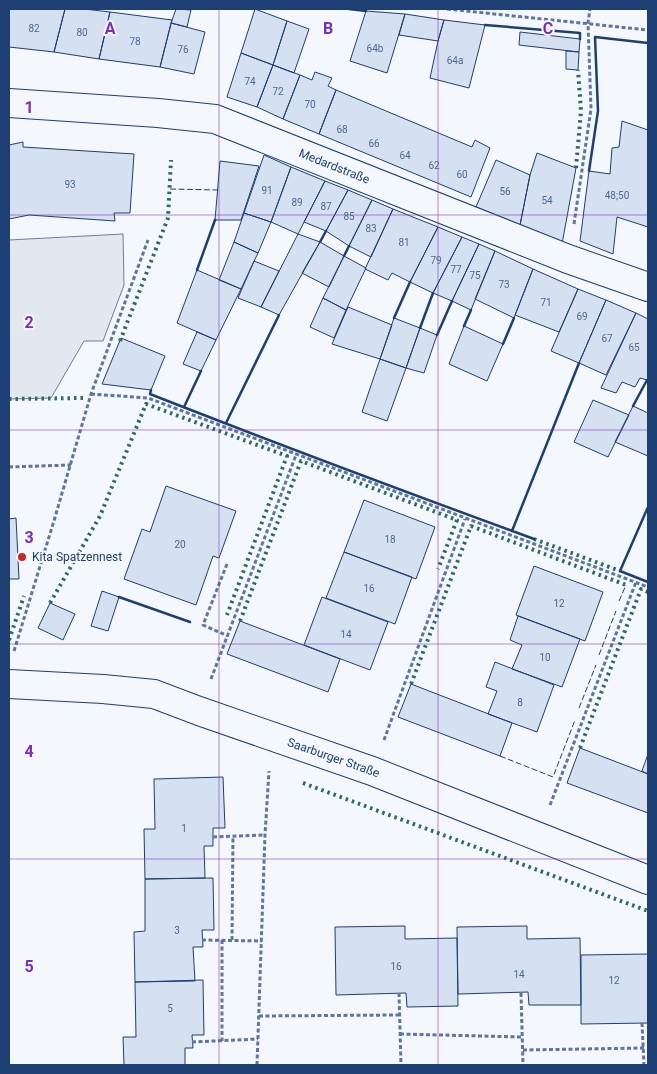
<svg xmlns="http://www.w3.org/2000/svg" width="657" height="1074" font-family="Roboto,sans-serif">
  <style>
    .parking { fill: #e3e8f0; stroke: #687fa3 }
    .building { fill: #d5e0f0; stroke: #1d3f73 }
    .lines { fill: none; stroke-linecap: round; stroke-linejoin: round }
    .street-casing { stroke: #1d3f73; stroke-width: 30 }
    .path { stroke: #5e769c; stroke-width: 3; stroke-dasharray: 4 2.5; stroke-linecap: butt }
    .street { stroke: #f4f7fb; stroke-width: 28 }
    .hedge { stroke: #2c6c60; stroke-width: 4; stroke-dasharray: 2.5 4; stroke-linecap: butt }
    .fence { stroke: #1d3f73; stroke-width: 1; stroke-dasharray: 6 2.5; stroke-linecap: butt }
    .wall { stroke: #1d3f73; stroke-width: 2.5 }
    .grid { fill: none; stroke: #7b2cbf; stroke-width: 1; stroke-opacity: 0.55 }
    .poi-dot { fill: #c62828; stroke: #f4f7fb; stroke-width: 2 }
    .labels { text-anchor: middle; stroke-width: 4; stroke-linejoin: round; paint-order: stroke }
    .number-label { font-size: 10px; fill: #4b6792 }
    .street-label { font-size: 12px; fill: #1d3f73; stroke: #f4f7fb }
    .poi-label { font-size: 12px; fill: #1d3f73; stroke: #f4f7fb; text-anchor: start }
    .grid-label { font-size: 16px; text-anchor: middle; font-weight: bold; fill: #7b2cbf; stroke: #f4f7fb; stroke-width: 4; stroke-linejoin: round; paint-order: stroke }
  </style>
  <rect width="100%" height="100%" fill="#f4f7fb"/>
  <path class="parking" d="M123 234 124 285 103 341H84L51 398 9 399V240Z"/>
  <path class="building" d="M9 9H65L54 52 9 47Z
    M65 9H84L110 12 99 59 54 52Z
    M176 9 191 10 187 27 171 23Z
    M255 9 287 21 273 65 241 53Z
    M366 11 405 14 387 73 350 61Z
    M110 12 172 20 160 67 99 59Z
    M405 14 444 20 438 41 399 35Z
    M444 20 485 25 469 88 430 78 438 41Z
    M287 21 309 29 294 73 273 65Z
    M171 23 205 32 194 74 160 67Z
    M520 32 580 39 579 52 519 45Z
    M566 51 579 52 578 70 566 69Z
    M241 53 273 65 257 107 227 97Z
    M273 65 300 75 283 119 257 107Z
    M315 72 332 78 328 86 336 90 319 134 283 119 300 75 312 80Z
    M336 90 472 147 475 140 490 148 471 197 319 134Z
    M622 121 648 130V227L617 217 613 254 580 241 589 171 610 174 612 148 619 147Z
    M23 142V147L134 154 130 213H114L115 221 29 215 9 219V145Z
    M537 153 576 168 562 244 520 225 530 175Z
    M264 155 291 167 271 222 244 213Z
    M496 160 530 175 520 225 476 207Z
    M220 161 259 166 241 220H215Z
    M291 167 325 181 298 234 271 222Z
    M325 181 348 190 326 231 304 222Z
    M348 190 372 200 349 246 326 231Z
    M372 200 393 209 371 257 349 246Z
    M393 209 438 227 410 282 392 273 388 280 365 269Z
    M244 213 271 222 258 253 234 242Z
    M438 227 462 237 433 293 410 282Z
    M298 234 320 242 279 315 261 307Z
    M462 237 479 244 452 301 433 293Z
    M234 242 258 253 241 289 219 280Z
    M320 242 344 256 329 287 302 273Z
    M479 244 495 251 471 310 452 301Z
    M495 251 533 269 514 318 475 299Z
    M344 256 366 268 346 310 323 298Z
    M254 261 279 271 261 307 238 298Z
    M533 269 578 289 559 332 515 315Z
    M197 270 241 289 216 340 177 323Z
    M578 289 606 300 579 363 551 351Z
    M323 298 346 310 334 338 310 327Z
    M606 300 636 313 606 375 579 363Z
    M348 307 392 325 380 359 332 344Z
    M636 313 648 319V377L647 380 640 378 635 387 622 382 616 393 601 388Z
    M394 318 420 328 406 368 380 359Z
    M464 326 503 344 487 381 449 364Z
    M420 328 437 335 424 373 406 368Z
    M197 332 216 340 201 371 183 364Z
    M121 338 165 356 151 390 102 384Z
    M380 359 406 368 387 421 362 412Z
    M593 400 629 415 608 457 574 442Z
    M633 406 648 413V456L615 442Z
    M166 486 236 511 219 558 213 556 196 605 124 579 142 529 150 532Z
    M364 500 435 527 416 579 344 552Z
    M16 518 19 579H9V519Z
    M344 552 412 577 395 624 326 598Z
    M534 566 603 592 585 641 516 615Z
    M102 591 119 597 108 631 91 626Z
    M322 597 388 622 370 670 304 645Z
    M50 603 75 614 63 640 38 628Z
    M518 616 580 639 562 687 512 669 522 645 510 640Z
    M240 621 340 659 328 692 227 654Z
    M495 662 554 685 537 732 488 714 497 691 486 687Z
    M411 684 512 723 500 756 398 717Z
    M580 748 648 774V813L567 783Z
    M648 754V774L642 771Z
    M223 777 225 828H213V846H204L205 878 145 879 144 829H155L154 779Z
    M213 878 214 930H202L203 947H193L195 981 135 982 134 932 145 931V879Z
    M405 926V939L457 938 458 1006 407 1007 406 993 336 995 335 927Z
    M527 926V939L580 938 581 1005H529L528 992 458 994 457 927Z
    M648 954V1023L581 1024V955Z
    M203 980 204 1035H192L193 1048H185V1065H124L123 1037H136L135 982Z"/>
  <g class="lines">
    <defs>
      <g id="street">
        <path id="s1" d="M9 103 158 113 215 119 568 259 648 287"/>
        <path id="s2" d="M9 684 103 689 154 694 199 711 372 771 648 880"/>
      </g>
    </defs>
    <use href="#street" class="street-casing"/>
    <path class="path" d="M447 9 648 30
      M574 224 591 109 588 23 590 9
      M91 394 148 398 648 587
      M9 467 71 465
      M227 564 203 625 228 636
      M14 651 53 524 91 394 148 240
      M211 679 296 455
      M384 740 465 519
      M550 805 636 582
      M213 837 265 835
      M202 940 262 941
      M222 940V1041
      M232 940 233 836
      M399 993 401 1065
      M521 993 523 1065
      M259 1016 399 1015
      M642 1023 644 1065
      M400 1034 522 1037
      M192 1042 258 1039
      M523 1050 644 1048
      M257 1065 265 835 269 771"/>
    <use href="#street" class="street"/>
    <path class="hedge" d="M576 168 581 111 578 70
      M120 341 168 218 171 160
      M9 399 83 398
      M534 539 620 571
      M50 603 100 516 146 404 287 456 227 615
      M240 621 301 461 457 520 438 569
      M9 640 24 596
      M411 684 471 526 626 585
      M580 748 641 589 648 592
      M303 783 648 911"/>
    <path class="fence" d="M170 189 218 190
      M619 601 626 585
      M599 655 616 611
      M579 708 596 665
      M500 756 553 777 575 720"/>
    <path class="wall" d="M349 9 366 11
      M485 25 580 33V39
      M589 171 598 111 595 37 648 43
      M320 242 326 231
      M344 256 349 246
      M197 270 215 220
      M394 318 410 282
      M464 326 471 310
      M420 328 433 293
      M437 335 452 301
      M503 344 514 318
      M151 390 150 394C277 444 406 492 534 539
      M633 406 647 380
      M184 407 201 371
      M226 423 279 315
      M648 507 620 571 648 582
      M512 531 579 363
      M119 597 190 622"/>
  </g>
  <path class="grid" d="M219 9V1065M438 9V1065M9 215H648M9 430H648M9 644H648M9 859H648"/>
  <circle class="poi-dot" cx="22" cy="557" r="5"/>
  <g class="labels">
    <g class="number-label">
      <text x="34" y="32">82</text>
      <text x="82" y="36">80</text>
      <text x="135" y="45">78</text>
      <text x="375" y="52">64b</text>
      <text x="183" y="53">76</text>
      <text x="455" y="64">64a</text>
      <text x="250" y="85">74</text>
      <text x="278" y="95">72</text>
      <text x="310" y="108">70</text>
      <text x="342" y="133">68</text>
      <text x="374" y="147">66</text>
      <text x="405" y="159">64</text>
      <text x="434" y="169">62</text>
      <text x="462" y="178">60</text>
      <text x="70" y="188">93</text>
      <text x="267" y="194">91</text>
      <text x="505" y="195">56</text>
      <text x="617" y="199">48;50</text>
      <text x="547" y="204">54</text>
      <text x="297" y="206">89</text>
      <text x="326" y="210">87</text>
      <text x="349" y="220">85</text>
      <text x="371" y="232">83</text>
      <text x="404" y="246">81</text>
      <text x="436" y="264">79</text>
      <text x="456" y="273">77</text>
      <text x="475" y="279">75</text>
      <text x="504" y="288">73</text>
      <text x="546" y="306">71</text>
      <text x="582" y="320">69</text>
      <text x="607" y="342">67</text>
      <text x="634" y="351">65</text>
      <text x="390" y="543">18</text>
      <text x="180" y="548">20</text>
      <text x="369" y="592">16</text>
      <text x="559" y="607">12</text>
      <text x="346" y="638">14</text>
      <text x="545" y="661">10</text>
      <text x="520" y="706">8</text>
      <text x="184" y="832">1</text>
      <text x="177" y="934">3</text>
      <text x="396" y="970">16</text>
      <text x="519" y="978">14</text>
      <text x="614" y="984">12</text>
      <text x="170" y="1012">5</text>
    </g>
    <g class="street-label">
      <text dy="4" stroke="none"><textPath href="#s1" startOffset="335">Medardstraße</textPath></text>
      <text dy="4" stroke="none"><textPath href="#s2" startOffset="336">Saarburger Straße</textPath></text>
    </g>
    <g class="poi-label">
      <text x="32" y="561">Kita Spatzennest</text>
    </g>
  </g>
  <g class="grid-label">
    <text x="110" y="34">A</text>
    <text x="328" y="34">B</text>
    <text x="548" y="34">C</text>
    <text x="29" y="113">1</text>
    <text x="29" y="328">2</text>
    <text x="29" y="543">3</text>
    <text x="29" y="757">4</text>
    <text x="29" y="972">5</text>
  </g>
  <rect width="657" height="1074" fill="none" stroke="#1d3f73" stroke-width="20"/>
</svg>
